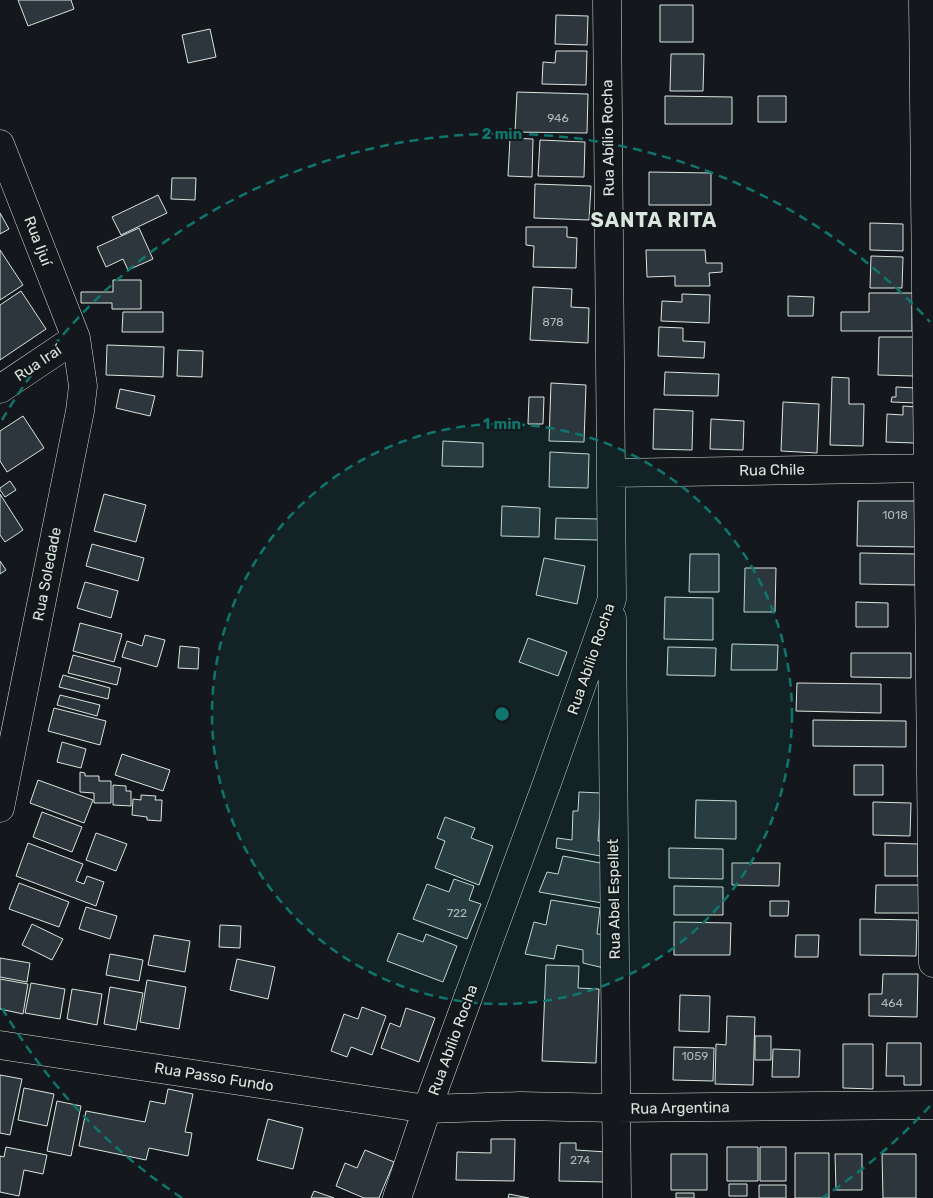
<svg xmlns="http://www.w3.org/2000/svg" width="933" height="1198" font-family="Rubik,sans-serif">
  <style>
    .building { fill: #2c363c; stroke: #d8e6dc }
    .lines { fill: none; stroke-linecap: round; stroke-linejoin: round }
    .minor-casing { stroke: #d8e6dc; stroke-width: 29 }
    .minor { stroke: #14181c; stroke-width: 28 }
    .ring { fill: none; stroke: #0f766e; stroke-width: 2.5; stroke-dasharray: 9 6 }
    .labels { text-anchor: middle; stroke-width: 4; stroke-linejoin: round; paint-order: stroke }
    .number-label { font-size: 12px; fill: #adbab4 }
    .street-label { font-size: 15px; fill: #d8e6dc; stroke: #14181c }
    .district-label { font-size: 20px; font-weight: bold; letter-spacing: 1px; fill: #d8e6dc; stroke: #14181c }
    .centre { fill: #0f766e; stroke: #14181c; stroke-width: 2.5 }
    .ring-label { font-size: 15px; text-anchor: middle; font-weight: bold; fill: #0f766e; stroke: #14181c; stroke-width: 4; stroke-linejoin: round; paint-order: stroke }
  </style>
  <rect width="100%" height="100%" fill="#14181c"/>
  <path class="building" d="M18 0H71L74 9 28 26Z
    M660 5H693V42H660Z
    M556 15 588 16 587 45 555 44Z
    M210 29 216 57 188 63 182 35Z
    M556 51H587L586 85 542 84 543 62 555 63Z
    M671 54H704L703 91H670Z
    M517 92 588 94 587 133 515 132Z
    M665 96 732 97V124H665Z
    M758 96H786V122H758Z
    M510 138 533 139 532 177 508 176Z
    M540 140 585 142 584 177 538 176Z
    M649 172 711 173V205H649Z
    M172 178H196L195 200 171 199Z
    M535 184 591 186 589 220 534 218Z
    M158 195 167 213 121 235 112 217Z
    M0 213 9 229 0 234Z
    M870 223 903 224V251L870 250Z
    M526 227H567V237L577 238 576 268 533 267 534 246 526 245Z
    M139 228 153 259 128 270 123 259 106 267 97 247Z
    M0 250 23 285 0 300Z
    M646 250H705L706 263H722V272L709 273 710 286H675V276L647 277Z
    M871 256 903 257 902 288H870Z
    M113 280H141V309H112V303H81V292H113Z
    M533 287 572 289 571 307 589 308 588 343 530 340Z
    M21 291 46 329 0 360V305Z
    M869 293H919L912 306V331H841V312H869Z
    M682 294 710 295 709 323 661 321 662 301 682 302Z
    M788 296 814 297 813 316H788Z
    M123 312H163V332H122Z
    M659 327 683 328V341L705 342 704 358 658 356Z
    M879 337H915L914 376 878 375Z
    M107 345 164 347 163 377 106 375Z
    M178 350 203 351 202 377 177 376Z
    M665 372 719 374 718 396 664 395Z
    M832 377 849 378V404H864L863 446 830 445Z
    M551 383 586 385 584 442 549 441Z
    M896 387 917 388V403L891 402 892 397H896Z
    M120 389 155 396 150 416 116 408Z
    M529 397H544L543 424H528Z
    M783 402 819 404 817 453 781 451Z
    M903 406 916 407 915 443 886 442 887 414 903 415Z
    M654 409 693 411 692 450 653 449Z
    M23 416 44 448 7 472 0 461V431Z
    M711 419 744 421 743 450 710 449Z
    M443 441 483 443V467L442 466Z
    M550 452 589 454 588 488 549 487Z
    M10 481 16 490 5 497 0 490V488Z
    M0 494 23 530 5 542 0 535Z
    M104 494 146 505 136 542 94 531Z
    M858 501H919V547L857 546Z
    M502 506 540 508 539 537 501 536Z
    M556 518 599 519 598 540 555 539Z
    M92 544 144 558 138 581 86 566Z
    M860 553 917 554V585L860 584Z
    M690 554H719V592H689Z
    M544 558 585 566 577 604 536 595Z
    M0 561 6 570 0 574Z
    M745 568H776L775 612H744Z
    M85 582 118 591 111 618 77 608Z
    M665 597 713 598V640L664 639Z
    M856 602 888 603V627H856Z
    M80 623 122 634 114 662 73 651Z
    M145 635 165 640 157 667 122 657 127 641 142 646Z
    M528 638 567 652 558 676 519 662Z
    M732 644 778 645 777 670H731Z
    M180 646 199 648 198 669 178 668Z
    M668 647 716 648 715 676 667 675Z
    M851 653H911V678L851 677Z
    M73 655 121 668 117 685 68 673Z
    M63 675 110 688 108 699 59 687Z
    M797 683 881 684V713L796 711Z
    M60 695 100 705 97 716 57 705Z
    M54 708 106 721 100 745 48 731Z
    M813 720 906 721V747L813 746Z
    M62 742 86 749 81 768 57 762Z
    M122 754 170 770 163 791 115 775Z
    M854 765H883V795H854Z
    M80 772 85 773V776H99V781H111V803H94V793L80 792Z
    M38 780 93 800 84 823 30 803Z
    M113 785 126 786V791H131V806L113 805Z
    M579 792 601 793 598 841 606 842V857L556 848 557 838 572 840 573 811H578Z
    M141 795 156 796 155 800H162L161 821 147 820V817L132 815 133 799 141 800Z
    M696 800 736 801V839L695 838Z
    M873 802 911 803 910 836 873 835Z
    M42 812 82 827 72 852 33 837Z
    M445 817 475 828 471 838 493 846 479 885 435 868 445 841 437 838Z
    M96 833 127 844 116 871 86 860Z
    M28 843 83 864 76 881 84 884 87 876 104 882 96 906 16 876Z
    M885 843 918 844V876H885Z
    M669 848 723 849V879L669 878Z
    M563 856 606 864 608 904 539 892 547 872 558 874Z
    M732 863H780L779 886 732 885Z
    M454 879 474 886 469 900 481 904 467 939 413 919 427 884 449 892Z
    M19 883 69 902 59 927 9 909Z
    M876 885H919V913H875Z
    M674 886 723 887V915H674Z
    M551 900 600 908 597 934 608 935V969L583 963V950L557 945 554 959 525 954 534 922 546 925Z
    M770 901H789L788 916H770Z
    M86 907 117 916 110 939 79 929Z
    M860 919 917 920 916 956 860 955Z
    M674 922 731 923 730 955H674Z
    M32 924 63 939 52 960 22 945Z
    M220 925 241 926 240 948 219 947Z
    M398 933 423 942 426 934 457 946 443 982 387 961Z
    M154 935 190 941 185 972 148 965Z
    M796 935H819L818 957H795Z
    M110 954 143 960 139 981 106 975Z
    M0 958 30 963 27 982 0 977Z
    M237 959 275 967 268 999 230 990Z
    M546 965 579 966 578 988 599 989 596 1063 542 1061Z
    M883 974H918L917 1017 869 1016V994H882Z
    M0 979 28 984 23 1014 0 1009Z
    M147 980 186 987 179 1029 140 1022Z
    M31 983 65 989 60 1019 25 1013Z
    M110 987 143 993 136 1030 104 1024Z
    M72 989 102 994 97 1025 67 1019Z
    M680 995 710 996 709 1032 679 1031Z
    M362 1007 386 1016 372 1055 351 1047 347 1057 331 1051 344 1014 358 1019Z
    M406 1008 435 1018 419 1062 381 1048 390 1023 400 1027Z
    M727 1016 755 1017 753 1085 715 1084 716 1044 726 1045Z
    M755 1036H771V1060H755Z
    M887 1043H921V1085H904V1076H886Z
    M843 1044H873V1089L843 1088Z
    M674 1047 714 1048 713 1081 673 1080Z
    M773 1049 800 1050 799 1077H772Z
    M0 1075 22 1079 10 1135 0 1133Z
    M24 1088 54 1094 47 1126 18 1120Z
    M168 1089 193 1094 185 1132 192 1133 188 1156 149 1148 146 1160 79 1146 86 1111 145 1122 150 1101 165 1104Z
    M57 1101 81 1106 71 1156 47 1151Z
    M268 1119 303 1128 293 1169 257 1160Z
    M491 1139H515L514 1181 456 1180 457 1152 491 1153Z
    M560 1143H576V1150L607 1152 606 1182 559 1181Z
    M6 1147 47 1155 43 1174 24 1170 19 1196 0 1192V1156L4 1157Z
    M727 1147H758V1181H727Z
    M760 1147H786V1181H760Z
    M365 1150 394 1162 379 1198H364L336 1186 345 1163 357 1168Z
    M795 1153H829V1198H795Z
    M671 1154H707V1190H671Z
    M835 1154H862V1190H836Z
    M882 1154H916V1198H883Z
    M729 1184H747V1196H729Z
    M759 1185H786V1198H759Z
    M314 1191 334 1198H311Z
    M676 1193H694V1198H676Z
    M509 1194 529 1198H508Z"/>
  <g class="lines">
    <defs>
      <path id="minor" d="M923 0 933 963
        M0 144 76 338 83 386 80 411 0 808
        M0 389 76 338
        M611 473 933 468
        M612 618 617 1198
        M0 1045 427 1109 520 1106 616 1108 933 1105
        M397 1198 427 1109 547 783 612 599 607 0"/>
    </defs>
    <use href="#minor" class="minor-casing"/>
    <use href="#minor" class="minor"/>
  </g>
  <circle cx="502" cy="714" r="290" fill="#0f766e" fill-opacity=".12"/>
  <g class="ring">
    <circle cx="502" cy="714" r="290"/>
    <path d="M930 1106A580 580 0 0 1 822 1198M182 1198A580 580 0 0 1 2 1008M2 420A580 580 0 0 1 930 322"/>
  </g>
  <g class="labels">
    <g class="number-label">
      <text x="558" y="122">946</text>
      <text x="553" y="326">878</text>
      <text x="895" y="519">1018</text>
      <text x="457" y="917">722</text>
      <text x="892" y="1007">464</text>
      <text x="695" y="1060">1059</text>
      <text x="580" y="1164">274</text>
    </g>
    <g class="street-label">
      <text transform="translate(608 138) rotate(-91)" y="5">Rua Abílio Rocha</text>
      <text transform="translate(38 241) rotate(69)" y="5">Rua Ijuí</text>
      <text transform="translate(38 363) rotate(-34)" y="5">Rua Iraí</text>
      <text transform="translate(772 470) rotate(-1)" y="5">Rua Chile</text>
      <text transform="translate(47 574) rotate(-79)" y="5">Rua Soledade</text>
      <text transform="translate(591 659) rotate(-71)" y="5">Rua Abílio Rocha</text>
      <text transform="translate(614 899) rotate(-91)" y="5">Rua Abel Espellet</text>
      <text transform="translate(453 1040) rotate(-70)" y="5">Rua Abílio Rocha</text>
      <text transform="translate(214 1077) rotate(9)" y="5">Rua Passo Fundo</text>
      <text transform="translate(680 1108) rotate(-1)" y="5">Rua Argentina</text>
    </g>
    <g class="district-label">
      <text x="654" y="227">SANTA RITA</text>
    </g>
  </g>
  <circle cx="502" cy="714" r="8" class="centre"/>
  <g class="ring-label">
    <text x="502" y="139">2 min</text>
    <text x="502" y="429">1 min</text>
  </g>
</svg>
